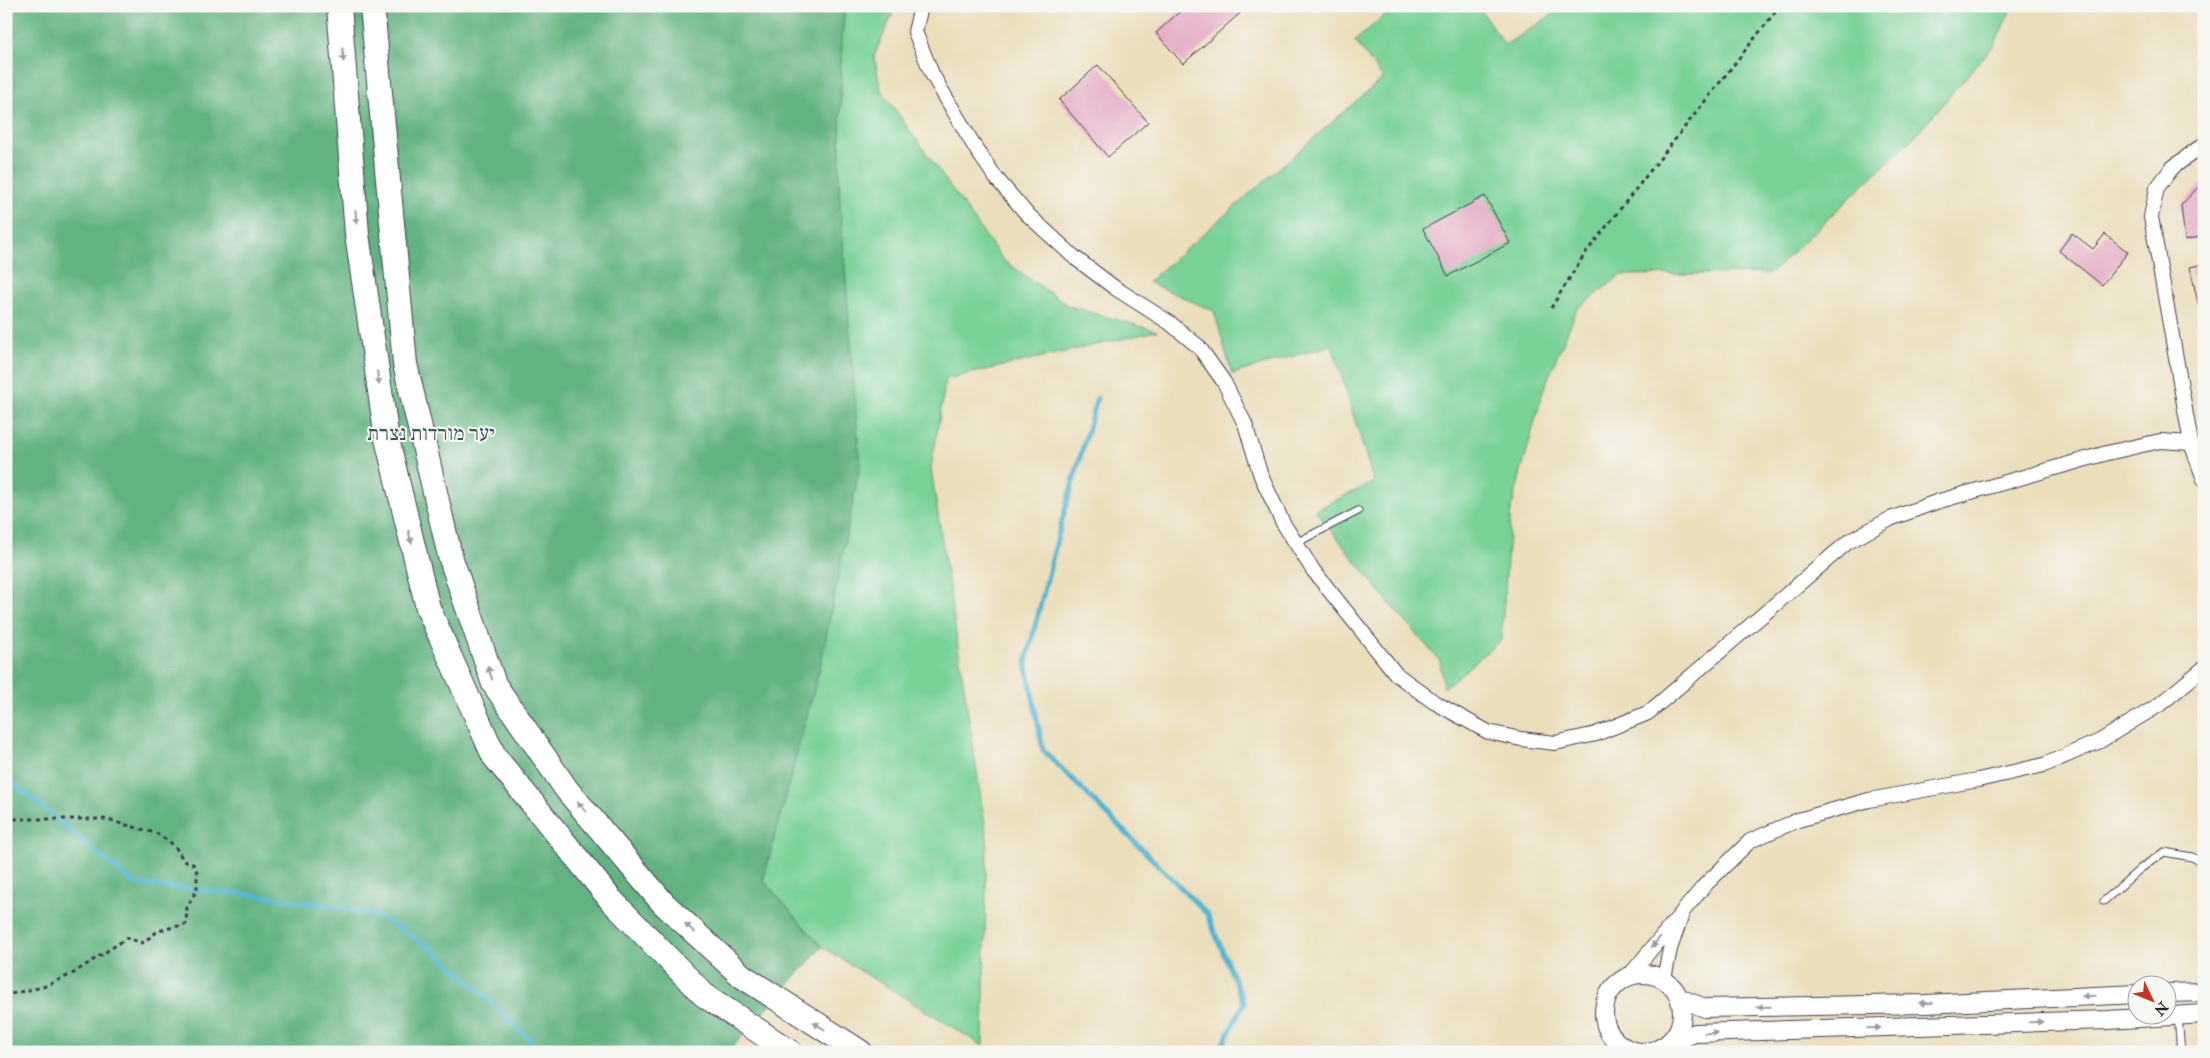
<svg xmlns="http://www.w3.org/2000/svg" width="2210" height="1058" font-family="'IM FELL Double Pica','Frank Ruhl Libre',serif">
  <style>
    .green { fill: #78d197; stroke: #4d7a69 }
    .forest { fill: #62b380; stroke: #426a5e }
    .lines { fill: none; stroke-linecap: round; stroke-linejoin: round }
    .stream { stroke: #51b6d0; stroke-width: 5 }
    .building { fill: #e6afc7 }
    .service-casing { stroke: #403e4e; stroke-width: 9 }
    .minor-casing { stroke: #403e4e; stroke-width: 16 }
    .tertiary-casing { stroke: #403e4e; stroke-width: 20 }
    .trunk-casing { stroke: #403e4e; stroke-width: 26 }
    .path { stroke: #403e4e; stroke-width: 3; stroke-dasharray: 4 4; stroke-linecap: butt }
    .service { stroke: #fff; stroke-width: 7 }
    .minor { stroke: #fff; stroke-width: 14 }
    .tertiary { stroke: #fff; stroke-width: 18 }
    .trunk { stroke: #fff; stroke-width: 24 }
    .oneway { fill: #9c9ca7 }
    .labels { text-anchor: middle; stroke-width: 4; stroke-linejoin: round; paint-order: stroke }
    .park-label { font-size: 21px; fill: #3c5757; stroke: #f6f6f2 }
  </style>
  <rect width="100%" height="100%" fill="#f6f6f2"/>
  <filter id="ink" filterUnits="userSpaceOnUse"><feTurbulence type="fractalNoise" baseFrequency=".02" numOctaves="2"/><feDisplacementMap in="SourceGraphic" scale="10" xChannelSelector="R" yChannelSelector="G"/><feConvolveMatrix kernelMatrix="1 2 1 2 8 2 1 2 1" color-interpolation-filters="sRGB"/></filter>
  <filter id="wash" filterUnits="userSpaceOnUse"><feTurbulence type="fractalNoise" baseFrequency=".0096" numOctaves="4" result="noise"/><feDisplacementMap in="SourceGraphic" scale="20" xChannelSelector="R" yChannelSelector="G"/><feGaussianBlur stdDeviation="1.12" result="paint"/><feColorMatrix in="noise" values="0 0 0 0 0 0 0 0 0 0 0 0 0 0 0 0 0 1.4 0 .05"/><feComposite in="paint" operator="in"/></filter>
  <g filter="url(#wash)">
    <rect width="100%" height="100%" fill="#ebdebb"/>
    <path class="green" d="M845 6H896L874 56 881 90 1003 260 1069 306 1157 331 946 379 931 468 987 838 983 1046 822 947 763 881 821 663 839 189 842 35Z
      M1395 6H1478L1505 45 1566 6H2013L1994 45 1916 135 1771 273 1621 275 1577 309 1544 388 1511 509 1501 640 1444 688 1440 661 1389 603 1315 510 1374 482 1332 345 1232 374 1214 311 1148 282 1383 78 1355 41Z"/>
    <path class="forest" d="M6 6H845L842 35 839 189 860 466 821 663 763 880 822 947 728 1052H6V1011L9 1010 6 970Z"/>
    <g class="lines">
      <path class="stream" d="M1097 398 1061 524 1026 662 1043 750 1207 914 1244 1003 1219 1052
        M6 777 135 884 254 895 326 905 379 916 431 948 479 990 536 1046 546 1052"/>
    </g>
    <g id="blocks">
      <path class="building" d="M1186 6H1248L1183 64 1156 33Z
        M1098 65 1148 122 1108 157 1059 100Z
        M2204 181V236L2185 240 2181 205Z
        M1485 196 1510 243 1448 276 1423 229Z
        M2072 233 2093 249 2105 234 2128 252 2102 285 2059 251Z
        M2204 264V303H2198L2190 267Z"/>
    </g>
  </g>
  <g filter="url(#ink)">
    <use href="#blocks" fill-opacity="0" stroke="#403e4e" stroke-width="1"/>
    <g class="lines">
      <defs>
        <path id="service" d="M1296 543 1358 511
          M2104 901 2140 869 2164 852 2192 857 2204 863
          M2178 1016 2181 1052"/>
        <path id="minor" d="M921 6 915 32 932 74 976 149 996 178 1026 213 1074 257 1115 288 1170 323 1199 347 1224 382 1245 424 1261 476 1283 523 1313 570 1396 674 1434 702 1488 732 1521 739 1555 743 1596 734 1648 713 1848 542 1890 519 1936 502 2107 453 2160 441 2191 443 2204 479
          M2191 443 2151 217 2157 188 2172 168 2204 144
          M1629 976 1704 886 1750 841 1798 820 1869 800 1978 780 2044 765 2100 741 2159 705 2204 668
          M1664 979 1670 949 1681 917"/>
        <path id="tertiary" d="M1604 1013a39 39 0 1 1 78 0a39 39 0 1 1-78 0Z
          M2168 993 2204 992
          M1679 998 1705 1008 1925 1004 2138 994
          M1665 1045 1695 1033 2108 1020 2204 1014"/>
        <path id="trunk" d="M339 6 357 234 387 439 428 608 494 756 611 900 704 995 790 1052
          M372 6 405 364 450 556 494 684 567 790 663 903 742 976 860 1052"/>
      </defs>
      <use href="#service" class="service-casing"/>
      <use href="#minor" class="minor-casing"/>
      <use href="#tertiary" class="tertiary-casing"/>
      <use href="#trunk" class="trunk-casing"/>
      <path class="path" d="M1551 308 1584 255 1780 6
        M6 819H104L156 833 174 845 184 861 193 864 197 872V889L187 907 186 924 158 931 142 943 127 938 72 974 43 987 6 995"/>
      <use href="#service" class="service"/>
      <use href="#minor" class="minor"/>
      <use href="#tertiary" class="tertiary"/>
      <use href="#trunk" class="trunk"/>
    </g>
    <defs><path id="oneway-solid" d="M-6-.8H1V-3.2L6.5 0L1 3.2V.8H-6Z" transform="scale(1.25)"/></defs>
    <g class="oneway">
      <use href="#oneway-solid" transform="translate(343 55) rotate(85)"/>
      <use href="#oneway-solid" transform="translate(356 217) rotate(85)"/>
      <use href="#oneway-solid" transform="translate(378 378) rotate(82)"/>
      <use href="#oneway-solid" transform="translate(410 537) rotate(76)"/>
      <use href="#oneway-solid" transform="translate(490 673) rotate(-109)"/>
      <use href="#oneway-solid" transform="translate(582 807) rotate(-130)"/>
      <use href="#oneway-solid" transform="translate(690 928) rotate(-137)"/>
      <use href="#oneway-solid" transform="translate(1656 942) rotate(129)"/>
      <use href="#oneway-solid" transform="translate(2089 996) rotate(178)"/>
      <use href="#oneway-solid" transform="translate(1926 1003) rotate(178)"/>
      <use href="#oneway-solid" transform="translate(1764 1007) rotate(179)"/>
      <use href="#oneway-solid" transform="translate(2036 1022) rotate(-2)"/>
      <use href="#oneway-solid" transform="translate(819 1026) rotate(-148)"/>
      <use href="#oneway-solid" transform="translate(1874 1028) rotate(-2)"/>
      <use href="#oneway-solid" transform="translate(1711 1033) rotate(-2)"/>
    </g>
  </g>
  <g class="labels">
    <g class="park-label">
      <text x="431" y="440">יער מורדות נצרת</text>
    </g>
  </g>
  <rect width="2210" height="1058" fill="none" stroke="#f6f6f2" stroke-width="25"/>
  <g transform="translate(2152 1000) rotate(133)"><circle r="24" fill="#f6f6f2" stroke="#a1a1a9"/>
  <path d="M0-4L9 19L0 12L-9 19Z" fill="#c8321e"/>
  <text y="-8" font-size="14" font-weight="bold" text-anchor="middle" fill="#22223b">N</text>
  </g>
</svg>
